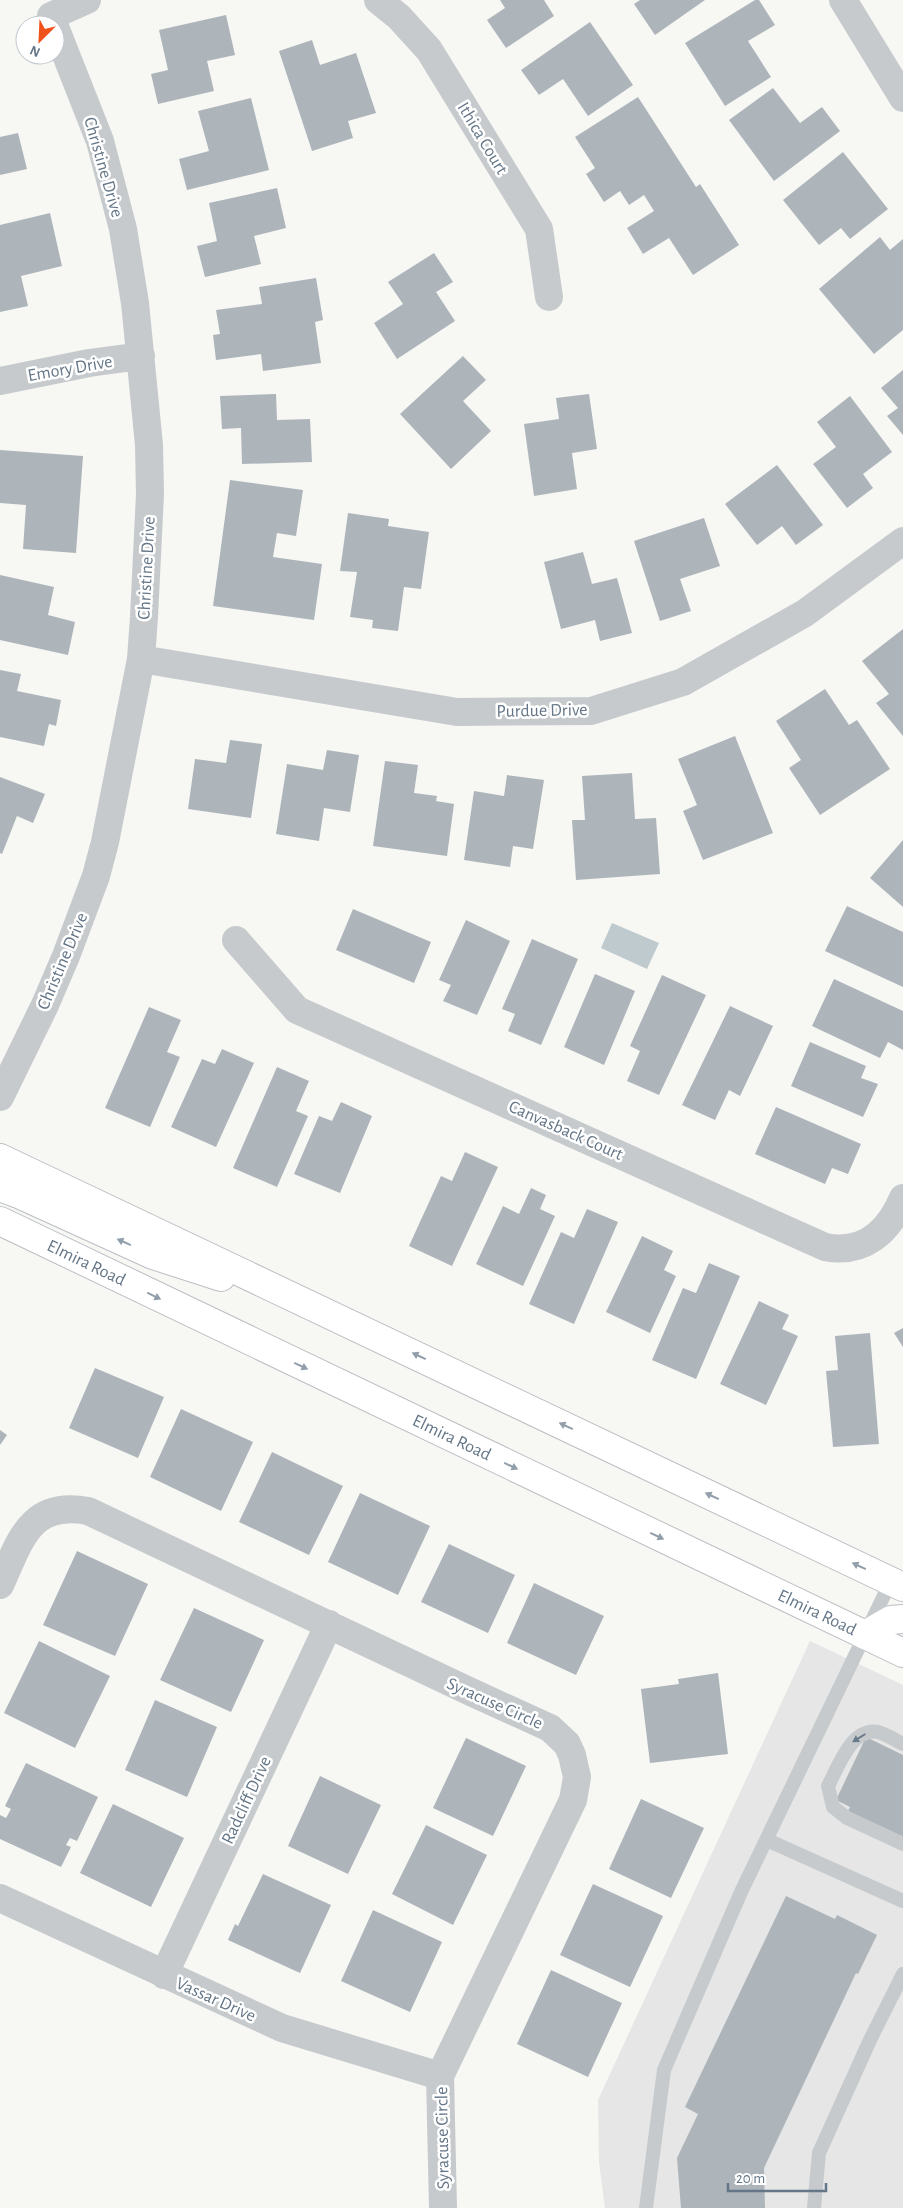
<svg xmlns="http://www.w3.org/2000/svg" width="903" height="2208" font-family="'Alegreya Sans',sans-serif">
  <style>
    .built { fill: #e5e6e5 }
    .water { fill: #bfcace }
    .building { fill: #adb5bb }
    .lines { fill: none; stroke-linecap: round; stroke-linejoin: round }
    .secondary-casing { stroke: #bbbfc4; stroke-width: 30 }
    .service { stroke: #c6cacd; stroke-width: 14 }
    .minor { stroke: #c6cacd; stroke-width: 28 }
    .secondary { stroke: #fff; stroke-width: 28 }
    .oneway { fill: #929fab }
    .oneway2 { fill: #697a8a }
    .labels { text-anchor: middle; stroke-width: 5; stroke-linejoin: round; paint-order: stroke }
    .street-label { font-size: 18px; fill: #647687; stroke: #fff }
  </style>
  <rect width="100%" height="100%" fill="#f7f7f4"/>
  <path class="built" d="M810 1641 903 1685V2208H605L599 2162 598 2100Z"/>
  <path class="water" d="M612 923 659 943 647 969 601 948Z"/>
  <path class="building" d="M500 0H544L554 16 506 48 487 20 505 8Z
    M640 0H705L655 35 634 4Z
    M755 0H759L775 25 748 41 771 77 725 106 685 43Z
    M226 15 235 55 207 61 214 91 158 104 151 74 168 70 159 30Z
    M590 22 633 85 588 116 563 79 539 95 521 70Z
    M312 40 320 65 356 53 376 113 348 121 353 138 312 151 279 51Z
    M773 88 800 123 822 107 840 131 774 181 729 120Z
    M638 97 696 187 700 184 739 245 693 275 669 238 643 254 627 228 654 211 644 195 629 205 620 191 604 202 586 174 595 168 575 137Z
    M251 98 269 170 187 190 179 159 209 151 198 111Z
    M18 133 27 169 0 175V137Z
    M843 152 888 209 850 239 841 228 819 245 783 200Z
    M277 188 286 228 254 236 261 264 205 277 197 246 217 241 209 203Z
    M50 213 62 266 21 276 28 306 0 312V225Z
    M880 237 890 250 903 239V330L874 354 819 289Z
    M434 253 453 282 436 292 455 321 397 359 374 323 403 304 388 282Z
    M316 278 323 320 315 322 321 363 263 371 261 354 216 360 213 335 220 334 216 310 262 304 259 287Z
    M463 356 486 380 463 401 491 431 451 469 400 414Z
    M903 370V435L887 416 898 408 881 388Z
    M276 394 277 420 310 419 312 462 242 464 241 428 222 429 220 396Z
    M589 394 597 449 572 453 577 489 534 496 524 424 559 419 556 398Z
    M850 396 892 452 863 474 873 488 847 508 813 464 836 447 817 422Z
    M0 450 83 456 76 553 23 549 26 505 0 503Z
    M777 465 823 525 796 545 782 526 757 545 725 504Z
    M230 480 303 490 296 536 277 533 273 557 322 564 314 620 213 606Z
    M348 513 389 519 388 526 429 532 421 589 404 587 398 631 372 628 373 620 350 617 357 572 340 571Z
    M704 518 720 566 680 579 691 611 660 621 634 541Z
    M583 552 592 584 617 578 632 633 600 641 595 620 561 629 544 562Z
    M0 575 54 587 48 615 75 622 68 655 0 640Z
    M903 629V736L876 703 889 694 862 661Z
    M0 670 21 674 17 691 61 700 56 726 49 724 44 746 0 737Z
    M825 689 849 725 857 720 890 769 820 815 789 768 801 760 776 721Z
    M735 736 773 833 703 860 683 811 697 805 678 759Z
    M230 740 262 744 251 818 188 809 195 759 226 763Z
    M327 750 359 755 350 812 324 808 319 841 276 834 287 764 323 770Z
    M385 761 418 765 414 793 437 796 436 801 454 804 447 856 373 846Z
    M632 773 635 819 656 818 660 874 576 880 572 820H585L582 776Z
    M507 775 544 780 533 849 513 846 510 867 464 860 474 791 504 796Z
    M0 777 45 794 33 823 17 816 2 854 0 853Z
    M903 840V907L870 878Z
    M847 906 903 932V987L825 951Z
    M353 909 431 942 414 983 336 950Z
    M466 920 510 941 477 1015 443 1001 451 985 439 980Z
    M532 939 578 959 541 1045 508 1031 515 1014 502 1009Z
    M595 974 635 991 604 1065 564 1047Z
    M662 975 706 995 659 1095 627 1081 640 1051 630 1046Z
    M834 979 903 1011V1050L888 1042 880 1058 812 1026Z
    M730 1006 773 1026 740 1096 729 1090 715 1120 682 1105Z
    M149 1007 181 1020 167 1052 180 1057 150 1127 105 1108Z
    M810 1042 866 1066 861 1078 878 1084 863 1117 791 1086Z
    M222 1049 254 1063 216 1147 171 1127 202 1059 215 1064Z
    M277 1067 309 1081 296 1111 308 1116 277 1187 233 1168Z
    M341 1102 372 1116 340 1193 294 1174 319 1116 332 1121Z
    M776 1107 861 1144 848 1174 832 1168 825 1184 755 1154Z
    M465 1152 498 1167 452 1266 409 1246 441 1176 452 1181Z
    M531 1188 546 1195 540 1209 555 1216 523 1286 476 1264 503 1206 519 1214Z
    M587 1209 618 1222 574 1324 529 1304 561 1232 574 1238Z
    M642 1236 673 1251 664 1270 676 1276 650 1333 606 1312Z
    M709 1263 740 1276 696 1379 652 1360 683 1288 696 1293Z
    M759 1301 789 1315 782 1329 798 1336 766 1405 720 1384Z
    M903 1328V1347L894 1333Z
    M870 1333 879 1444 833 1447 826 1371 838 1370 835 1336Z
    M95 1368 164 1397 138 1458 69 1428Z
    M181 1409 253 1442 221 1511 150 1477Z
    M0 1430 7 1435 0 1445Z
    M272 1452 343 1486 309 1555 239 1522Z
    M360 1493 430 1526 398 1595 328 1562Z
    M449 1544 515 1575 488 1633 421 1602Z
    M77 1551 148 1584 115 1656 43 1625Z
    M534 1583 604 1616 576 1675 507 1643Z
    M194 1608 264 1640 231 1712 160 1680Z
    M39 1641 110 1676 75 1748 4 1713Z
    M718 1673 728 1754 650 1763 641 1689 679 1684 678 1679Z
    M155 1700 217 1727 187 1797 125 1770Z
    M866 1737 903 1755V1837L848 1811 850 1807 836 1800Z
    M466 1738 526 1766 493 1836 433 1808Z
    M26 1763 98 1797 77 1841 70 1838 66 1845 71 1847 61 1867 0 1839V1815L6 1818 11 1809 5 1806Z
    M320 1776 381 1805 348 1874 288 1846Z
    M641 1799 704 1828 671 1898 609 1869Z
    M113 1804 184 1838 151 1907 80 1873Z
    M426 1825 487 1855 453 1925 392 1894Z
    M263 1874 331 1905 300 1973 228 1940 235 1924 238 1926Z
    M593 1884 663 1916 630 1987 560 1955Z
    M786 1896 835 1919 837 1915 877 1935 858 1974 856 1973 764 2168 765 2208H681L677 2158 698 2114 685 2107Z
    M373 1910 442 1942 410 2012 341 1981Z
    M551 1970 622 2003 588 2077 517 2044Z"/>
  <g class="lines">
    <defs>
      <g id="secondary">
        <path d="M0 1158 903 1587"/>
        <path d="M0 1187 21 1195 153 1255 221 1277"/>
        <path id="s1" d="M0 1221 903 1653"/>
        <path d="M865 1635 891 1620 903 1619"/>
      </g>
    </defs>
    <use href="#secondary" class="secondary-casing"/>
    <path class="service" d="M903 1744C895 1740 886 1734 878 1732 851 1727 838 1768 828 1786L833 1807 847 1818 903 1844
      M767 1840 903 1901
      M646 2208 664 2070 741 1892 891 1581
      M814 2208 819 2153 870 2040 903 1974"/>
    <path class="minor" d="M378 0 399 17 429 50 539 229 549 297
      M843 0 903 98
      M51 16 87 0
      M0 381 89 363 141 356
      M141 659 457 712 591 711 683 682 805 613 903 541
      M236 940 297 1010 825 1247C864 1255 889 1231 903 1198
      M0 1097 45 1005 66 956 96 876 105 842 141 659 144 617 150 494 149 445 135 303 123 229 100 141 55 27
      M0 1585C20 1542 29 1500 88 1511L471 1692 550 1728 567 1744 572 1755 577 1777 573 1800 440 2076 443 2208
      M0 1898 282 2028 440 2076
      M164 1975 329 1624"/>
    <use href="#secondary" class="secondary"/>
  </g>
  <defs><path id="oneway-solid" d="M-6-.8H1V-3.2L6.5 0L1 3.2V.8H-6Z" transform="scale(1.25)"/></defs>
  <g class="oneway">
    <use href="#oneway-solid" transform="translate(124 1242) rotate(-156)"/>
    <use href="#oneway-solid" transform="translate(154 1296) rotate(26)"/>
    <use href="#oneway-solid" transform="translate(419 1356) rotate(-155)"/>
    <use href="#oneway-solid" transform="translate(301 1366) rotate(25)"/>
    <use href="#oneway-solid" transform="translate(566 1426) rotate(-155)"/>
    <use href="#oneway-solid" transform="translate(511 1466) rotate(25)"/>
    <use href="#oneway-solid" transform="translate(712 1496) rotate(-155)"/>
    <use href="#oneway-solid" transform="translate(657 1536) rotate(25)"/>
    <use href="#oneway-solid" transform="translate(859 1566) rotate(-155)"/>
  </g>
  <use class="oneway2" href="#oneway-solid" transform="translate(859 1738) rotate(148)"/>
  <g class="labels">
    <g class="street-label">
      <text transform="translate(483 138) rotate(59)" y="6">Ithica Court</text>
      <text transform="translate(104 167) rotate(74)" y="6">Christine Drive</text>
      <text transform="translate(70 368) rotate(-10)" y="6">Emory Drive</text>
      <text transform="translate(146 568) rotate(-87)" y="6">Christine Drive</text>
      <text transform="translate(542 710) rotate(-1)" y="6">Purdue Drive</text>
      <text transform="translate(62 961) rotate(-67)" y="6">Christine Drive</text>
      <text transform="translate(566 1130) rotate(24)" y="6">Canvasback Court</text>
      <text dy="6" stroke="none"><textPath href="#s1" startOffset="96">Elmira Road</textPath></text>
      <text dy="6" stroke="none"><textPath href="#s1" startOffset="501">Elmira Road</textPath></text>
      <text dy="6" stroke="none"><textPath href="#s1" startOffset="906">Elmira Road</textPath></text>
      <text transform="translate(495 1703) rotate(24)" y="6">Syracuse Circle</text>
      <text transform="translate(246 1800) rotate(-65)" y="6">Radcliff Drive</text>
      <text transform="translate(216 1999) rotate(24)" y="6">Vassar Drive</text>
      <text transform="translate(442 2138) rotate(-91)" y="6">Syracuse Circle</text>
    </g>
  </g>
  <g transform="translate(40 40) rotate(204)"><circle r="24" fill="#ffffff" stroke="#c1c8cf"/>
  <path d="M0-4L9 19L0 12L-9 19Z" fill="#f0521b"/>
  <text y="-8" font-size="14" font-weight="bold" text-anchor="middle" fill="#647687">N</text>
  </g>
  <path d="M728 2183v8h98v-8" fill="none" stroke="#647687" stroke-width="2.5"/>
  <text x="736" y="2183" font-size="15" fill="#647687" stroke="#ffffff" stroke-width="4" paint-order="stroke">20 m</text>
</svg>
